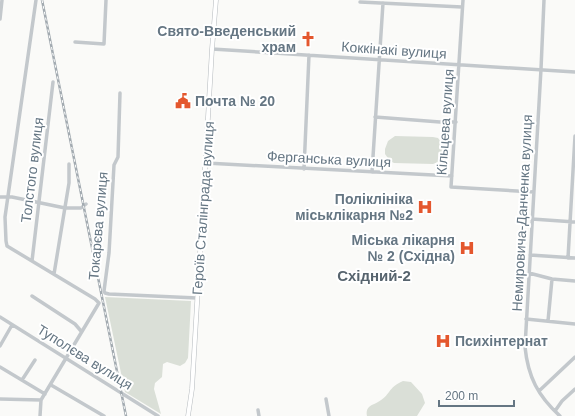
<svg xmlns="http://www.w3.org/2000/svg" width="575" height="416" font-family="Arial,sans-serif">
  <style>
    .green { fill: #dadfd7 }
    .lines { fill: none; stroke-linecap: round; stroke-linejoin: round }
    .major-casing { stroke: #b5babe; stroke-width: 5 }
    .minor { stroke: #c3c8cc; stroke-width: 3.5 }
    .major { stroke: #fff; stroke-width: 4 }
    .rail-casing { stroke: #a2aab0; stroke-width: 2.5 }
    .rail { stroke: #fff; stroke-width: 1; stroke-dasharray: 3; stroke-linecap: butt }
    .labels { text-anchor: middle; stroke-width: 4; stroke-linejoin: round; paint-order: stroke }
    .poi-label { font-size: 14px; font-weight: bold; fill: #657683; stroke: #fff; text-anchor: end }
    .street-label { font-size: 14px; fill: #657683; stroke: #fff }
    .neighbourhood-label { font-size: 15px; font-weight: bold; fill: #57646e; stroke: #fff }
  </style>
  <rect width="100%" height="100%" fill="#fafaf8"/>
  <path class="green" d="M395 136 433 137 438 138 443 145C444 154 442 161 433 164L394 163 390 161 385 154V149L388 141Z
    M105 297 191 301 188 358 185 363 180 366 167 362 163 364 162 377 155 383 154 389 161 414 125 392Z
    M403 381 411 382 422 394 425 403 417 416H367C366 412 367 409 369 407 372 404 375 404 378 402 390 396 388 387 403 381Z"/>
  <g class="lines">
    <defs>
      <path id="major" d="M188 416 192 389 212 49 216 0"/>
    </defs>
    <use href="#major" class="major-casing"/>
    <path class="minor" d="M36 0 5 217 6 241 7 246 95 299 99 303 41 400 40 416
      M463 0 451 187 534 192
      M544 0 541 69 525 347C528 377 538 396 560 416
      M360 2 462 7
      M0 19 2 0
      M75 42 104 44 106 0
      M212 49 575 72
      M120 93 118 157 114 165 109 253 104 291 105 293 109 294 197 298
      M375 117 440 122H456
      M206 163 452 176
      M304 169 309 55
      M372 172 383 3
      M0 197H12L65 208H81L86 204
      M532 219 575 222
      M530 255 575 258
      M568 258 575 136
      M32 261 53 82
      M529 273 552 279 575 281
      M54 274 69 183V164
      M32 296 75 324 81 331
      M0 317 158 416
      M526 319 575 324
      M548 321 552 279
      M0 346 12 325
      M0 367 45 394
      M22 380 35 360
      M51 385 104 416
      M539 391 575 357
      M0 399 41 400
      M326 399 329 416
      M258 410 259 416
      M555 411 562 401 575 389"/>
    <use href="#major" class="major"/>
    <defs>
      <path id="rail" d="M42 0 126 416"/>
    </defs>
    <use href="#rail" class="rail-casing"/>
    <use href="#rail" class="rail"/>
  </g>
  <defs>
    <symbol id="church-bare" viewBox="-9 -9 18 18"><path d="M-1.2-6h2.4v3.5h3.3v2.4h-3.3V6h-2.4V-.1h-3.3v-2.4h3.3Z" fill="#e4572e" stroke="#fff" stroke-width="2.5" paint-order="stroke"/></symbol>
    <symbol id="civic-bare" viewBox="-9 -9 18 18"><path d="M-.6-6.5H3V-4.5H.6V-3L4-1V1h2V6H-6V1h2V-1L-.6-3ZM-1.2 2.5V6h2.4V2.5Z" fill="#e4572e" stroke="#fff" stroke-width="2.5" paint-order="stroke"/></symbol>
    <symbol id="hospital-bare" viewBox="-9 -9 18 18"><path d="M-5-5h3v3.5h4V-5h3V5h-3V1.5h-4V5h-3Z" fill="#e4572e" stroke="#fff" stroke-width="2.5" paint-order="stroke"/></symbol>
  </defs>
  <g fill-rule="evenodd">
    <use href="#church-bare" x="297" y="28" width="22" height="22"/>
    <use href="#civic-bare" x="172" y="90" width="22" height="22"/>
    <use href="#hospital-bare" x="414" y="196" width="22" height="22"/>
    <use href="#hospital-bare" x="456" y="237" width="22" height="22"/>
    <use href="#hospital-bare" x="432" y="330" width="22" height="22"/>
  </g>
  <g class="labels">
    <g class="poi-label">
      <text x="296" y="36">Свято-Введенський<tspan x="296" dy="16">храм</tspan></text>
      <text x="195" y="106" text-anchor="start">Почта № 20</text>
      <text x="413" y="204">Поліклініка<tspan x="413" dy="16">міськлікарня №2</tspan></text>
      <text x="455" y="245">Міська лікарня<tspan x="455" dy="16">№ 2 (Східна)</tspan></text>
      <text x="455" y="346" text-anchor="start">Психінтернат</text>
    </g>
    <g class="street-label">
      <text transform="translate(394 50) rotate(4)" y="5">Коккінакі вулиця</text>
      <text transform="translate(445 122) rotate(-86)" y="5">Кільцева вулиця</text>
      <text transform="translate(329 159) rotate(3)" y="5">Ферганська вулиця</text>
      <text transform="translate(32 170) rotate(-83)" y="5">Толстого вулиця</text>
      <text transform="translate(203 208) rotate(-86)" y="5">Героїв Сталінграда вулиця</text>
      <text transform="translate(522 213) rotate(-87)" y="5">Немировича-Данченка вулиця</text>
      <text transform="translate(98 226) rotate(-85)" y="5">Токарєва вулиця</text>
      <text transform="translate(85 357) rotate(32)" y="5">Туполєва вулиця</text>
    </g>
    <g class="neighbourhood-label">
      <text x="374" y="281">Східний-2</text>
    </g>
  </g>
  <path d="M439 400v6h75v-6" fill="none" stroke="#657683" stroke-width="2"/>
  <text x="445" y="400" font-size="12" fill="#657683" stroke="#ffffff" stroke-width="3" paint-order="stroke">200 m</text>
</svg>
